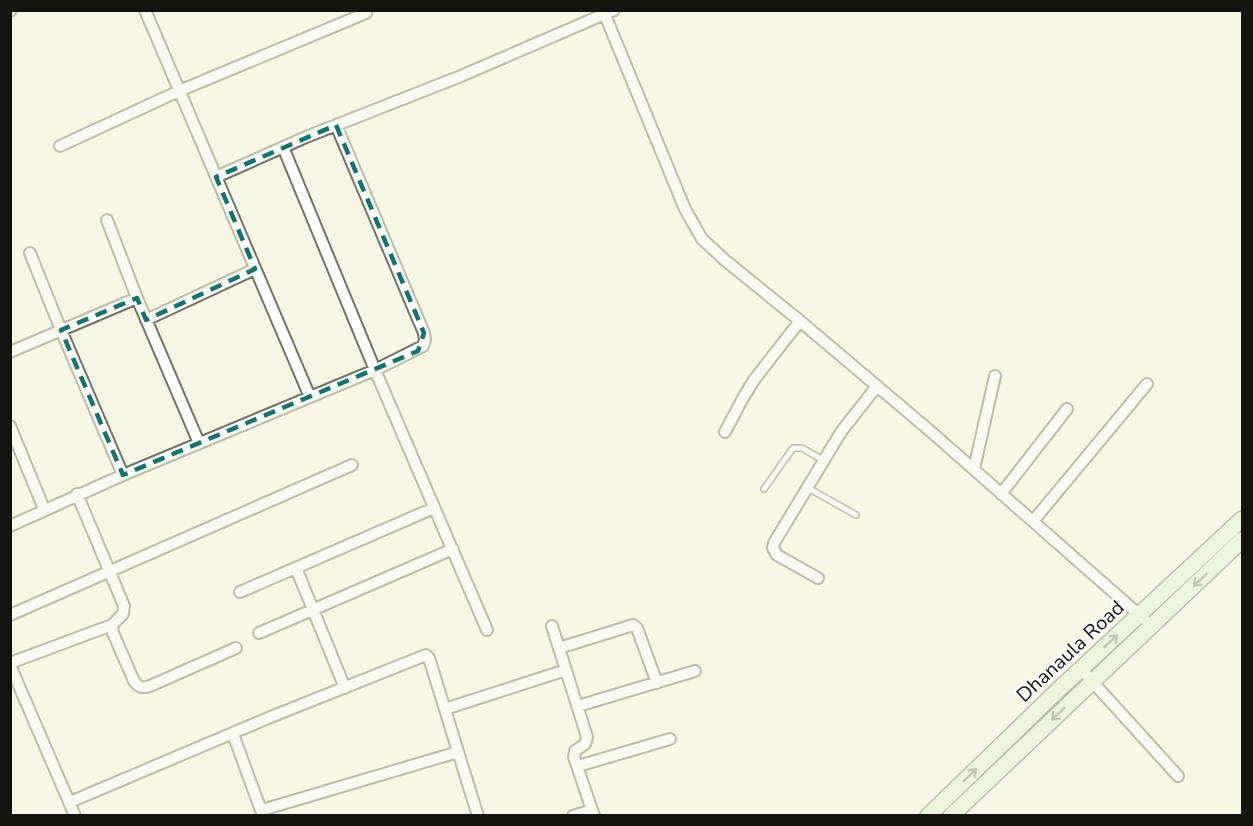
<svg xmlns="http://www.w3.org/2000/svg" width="1253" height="826" font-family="'Nunito Sans',sans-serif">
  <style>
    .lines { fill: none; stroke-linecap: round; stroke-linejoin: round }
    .lane-casing { stroke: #737463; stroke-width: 8 }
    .street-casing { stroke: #737463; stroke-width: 14 }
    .secondary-casing { stroke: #737463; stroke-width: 18 }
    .lane { stroke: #fff; stroke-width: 5 }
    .street { stroke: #fff; stroke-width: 10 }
    .secondary { stroke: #e0f0d3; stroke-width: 15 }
    .oneway { stroke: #848d7a }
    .marked { fill: none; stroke: #0f766e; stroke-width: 4.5; stroke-dasharray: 12 8; stroke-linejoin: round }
    .labels { text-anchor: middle; stroke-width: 4.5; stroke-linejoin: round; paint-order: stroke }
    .street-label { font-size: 20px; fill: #14140e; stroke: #fff }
  </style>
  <rect width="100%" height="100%" fill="#f6f7e4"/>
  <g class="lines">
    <defs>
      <path id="lane" d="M808 488 856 515
        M764 489 793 448H802L823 460"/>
      <path id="street" d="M145 10 310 397
        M10 11 11 10
        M605 15 685 209 702 239 726 261 800 321 929 430 1144 619
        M60 146 179 91 366 13
        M283 147 375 370 487 630
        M216 177 306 137 461 76 614 10
        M107 220 137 298 199 443
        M30 253 61 330 123 475
        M146 320 255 269
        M10 352 137 298
        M10 426 44 509
        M725 432 743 398 754 380 800 321
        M974 469 995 376
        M77 494 124 606 123 614 112 625 113 633 134 681C139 688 143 688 150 686L236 648
        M1001 494 1067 409
        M1034 520 1147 384
        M10 526 123 475 375 370 423 346 425 340 424 333 336 125
        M296 568 345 688
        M818 578 777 555 773 548 774 543 841 432 877 386
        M240 592 434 508
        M10 615 352 465
        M552 626 587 737 585 744 575 751 574 757 594 816
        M259 633 453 549
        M559 648 633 625 637 628 657 683
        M10 663 112 625
        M10 665 75 816
        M1081 669 1178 776
        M578 706 695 671
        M445 709 566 670
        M233 734 263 816
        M578 766 670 739
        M70 802 273 716 426 655 429 658 478 816
        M262 810 458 752
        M573 816 592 810"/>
      <path id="secondary" d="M928 816 1055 693 1242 519
        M951 816 1242 540"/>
    </defs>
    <use href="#lane" class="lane-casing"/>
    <use href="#street" class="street-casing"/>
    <use href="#secondary" class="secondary-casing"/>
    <use href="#lane" class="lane"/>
    <use href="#street" class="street"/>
    <use href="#secondary" class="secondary"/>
  </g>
  <defs><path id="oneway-shaft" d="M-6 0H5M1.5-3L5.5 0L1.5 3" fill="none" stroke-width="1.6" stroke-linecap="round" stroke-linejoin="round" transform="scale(1.5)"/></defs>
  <g class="oneway">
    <use href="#oneway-shaft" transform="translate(1200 580) rotate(137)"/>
    <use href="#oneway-shaft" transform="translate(1111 641) rotate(-43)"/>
    <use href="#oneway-shaft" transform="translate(1058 714) rotate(137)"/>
    <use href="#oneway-shaft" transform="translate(970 775) rotate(-44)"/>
  </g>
  <path d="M0 0H1253V826H0ZM336 125 424 333 418 351 123 475 61 330 137 298 146 320 255 269 216 177Z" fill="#f6f7e4" fill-opacity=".55" fill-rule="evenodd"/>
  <path class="marked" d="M336 125 424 333 418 351 123 475 61 330 137 298 146 320 255 269 216 177Z"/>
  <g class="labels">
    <g class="street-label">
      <text transform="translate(1070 651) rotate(-43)" y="7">Dhanaula Road</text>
    </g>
  </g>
  <rect width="1253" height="826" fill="none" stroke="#14140e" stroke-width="24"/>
</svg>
